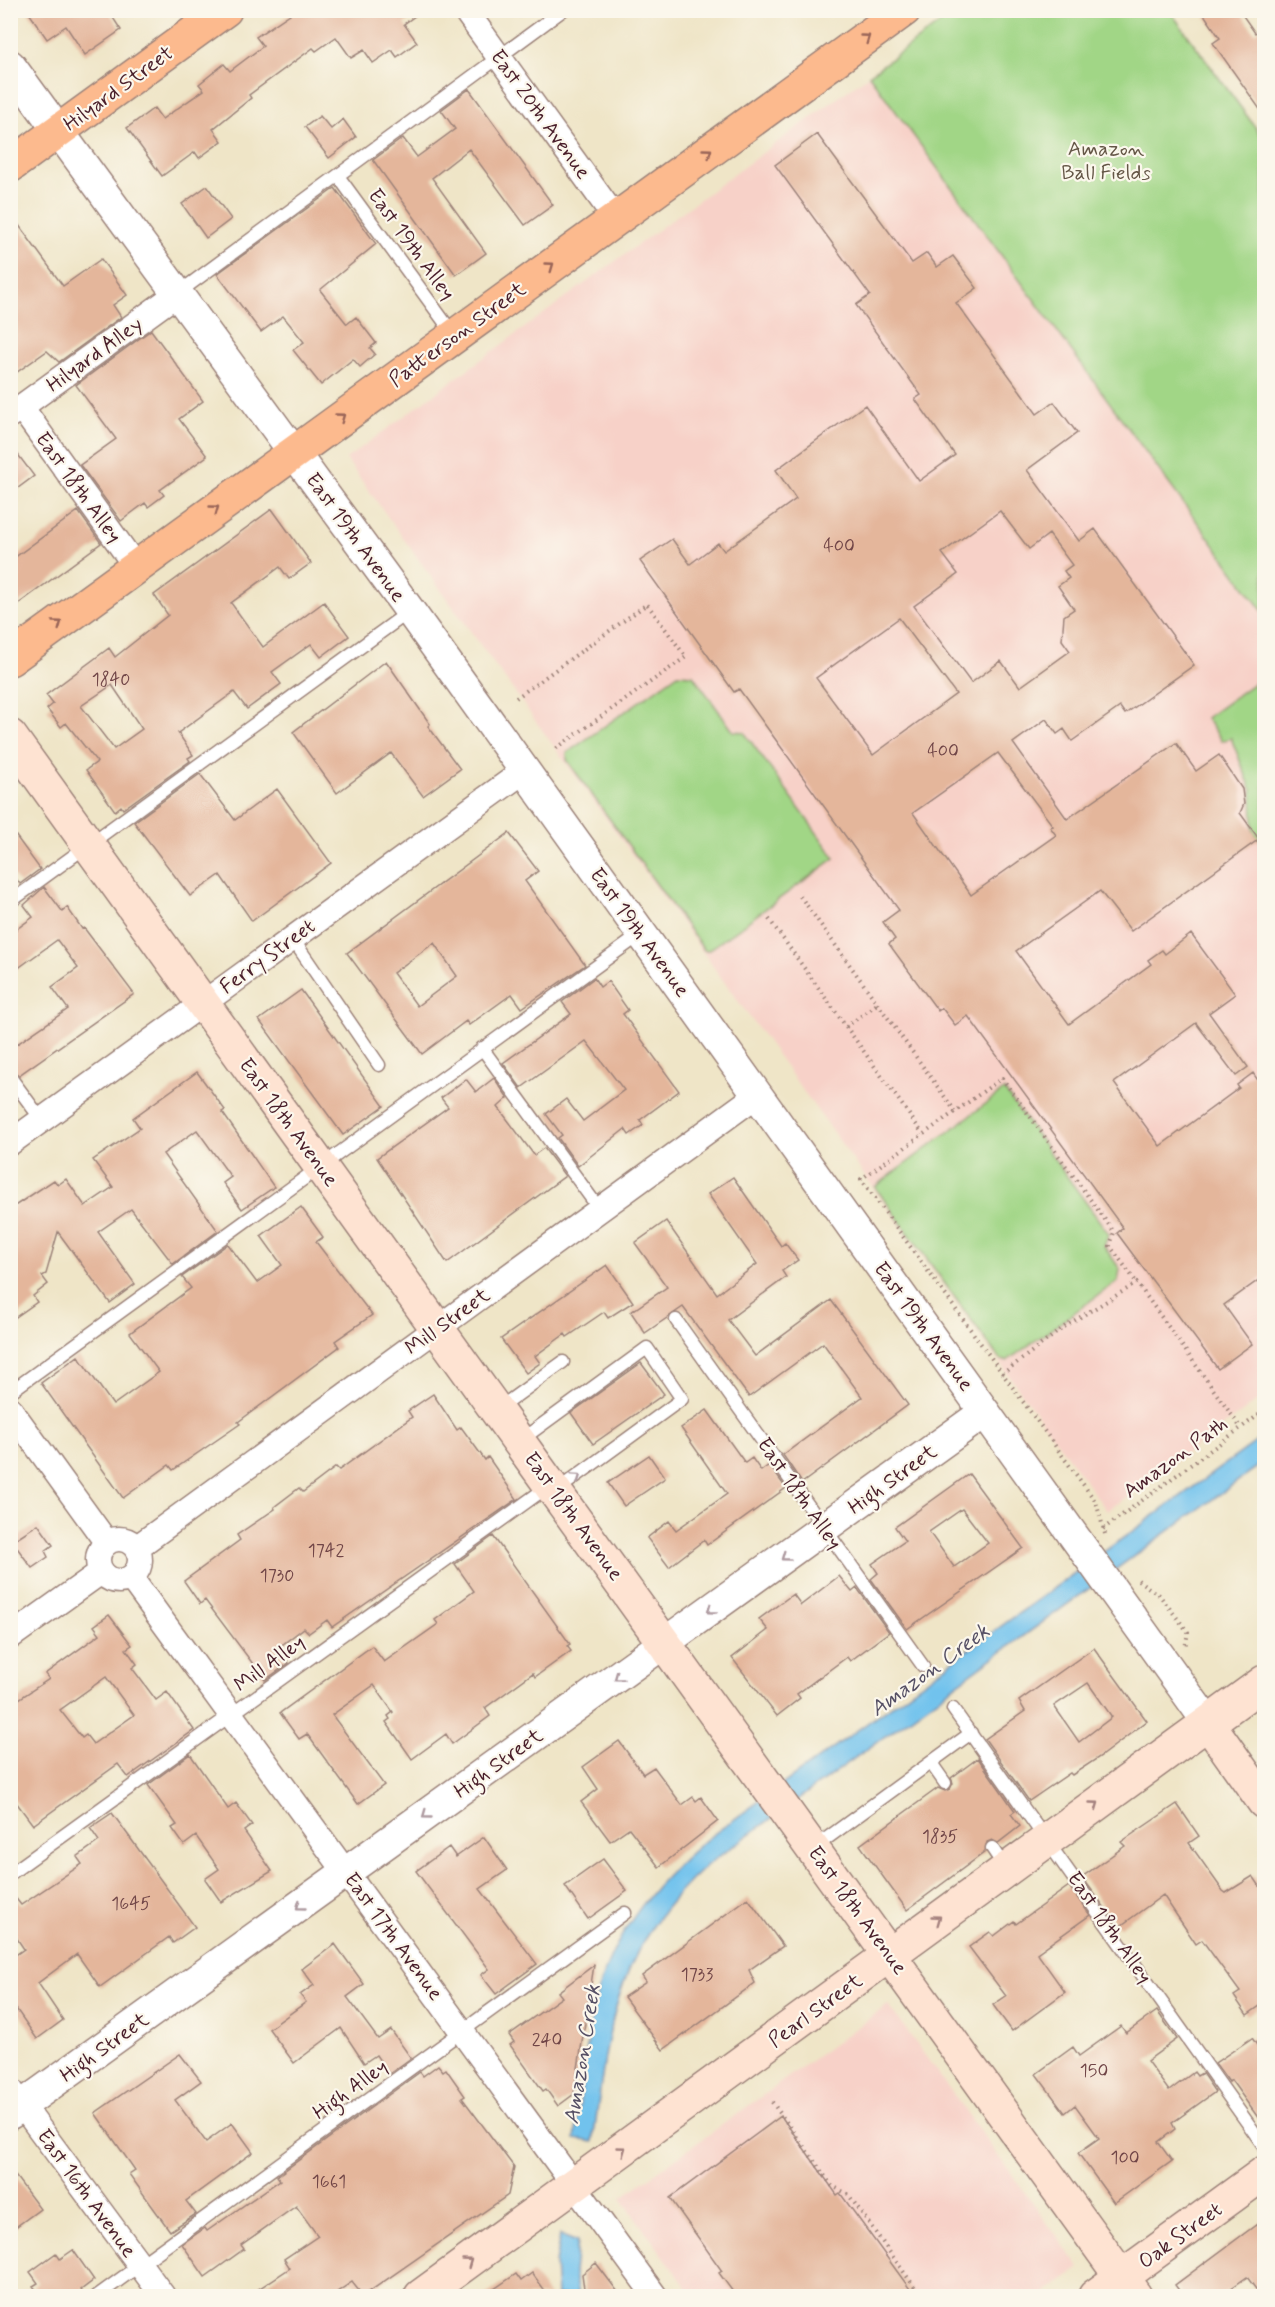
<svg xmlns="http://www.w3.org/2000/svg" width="1275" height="2307" font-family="Mynerve,sans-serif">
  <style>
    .built { fill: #f7d1c8 }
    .green { fill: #a1d686; stroke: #767a58; stroke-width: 1.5 }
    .water { fill: #71c2ed; stroke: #5e708c; stroke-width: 1.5 }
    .building { fill: #e4b69b; fill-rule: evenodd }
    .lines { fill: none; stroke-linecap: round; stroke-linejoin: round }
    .service-casing { stroke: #9c8279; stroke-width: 15 }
    .minor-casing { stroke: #9c8279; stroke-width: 27 }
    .tertiary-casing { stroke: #9c8279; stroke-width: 33 }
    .secondary-casing { stroke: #9c8279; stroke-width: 36 }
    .primary-casing { stroke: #9c8279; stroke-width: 36 }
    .path { stroke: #9c8279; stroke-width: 4; stroke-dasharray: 1.5 4.5; stroke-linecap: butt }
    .service { stroke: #fff; stroke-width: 12 }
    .minor { stroke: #fff; stroke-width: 24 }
    .tertiary { stroke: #fff; stroke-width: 30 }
    .secondary { stroke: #fee3d2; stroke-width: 33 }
    .primary { stroke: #fcba8e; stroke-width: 33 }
    .oneway { stroke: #9a6558 }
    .oneway2 { stroke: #ae9aa0 }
    .oneway3 { stroke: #a4817e }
    .labels { text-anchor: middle; stroke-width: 4.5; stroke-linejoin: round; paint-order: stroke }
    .number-label { font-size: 18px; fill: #704547 }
    .street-label { font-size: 21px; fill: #4a1f2b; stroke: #fbf7ec }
    .park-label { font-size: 21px; fill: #645646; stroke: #fbf7ec }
    .water-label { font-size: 22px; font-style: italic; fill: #565065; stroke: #fbf7ec }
  </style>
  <rect width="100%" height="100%" fill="#fbf7ec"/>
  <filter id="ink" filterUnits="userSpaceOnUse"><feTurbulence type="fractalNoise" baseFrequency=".0167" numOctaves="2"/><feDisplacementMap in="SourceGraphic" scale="12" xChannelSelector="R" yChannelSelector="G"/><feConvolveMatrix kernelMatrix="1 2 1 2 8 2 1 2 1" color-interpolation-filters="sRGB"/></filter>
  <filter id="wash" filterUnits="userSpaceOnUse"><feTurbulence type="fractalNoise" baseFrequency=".008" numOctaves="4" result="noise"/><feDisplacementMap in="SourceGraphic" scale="24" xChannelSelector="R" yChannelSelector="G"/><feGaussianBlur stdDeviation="1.35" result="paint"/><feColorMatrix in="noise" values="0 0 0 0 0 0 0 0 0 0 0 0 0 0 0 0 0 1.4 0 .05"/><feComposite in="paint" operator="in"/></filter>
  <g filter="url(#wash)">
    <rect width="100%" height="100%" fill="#efe5c7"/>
    <path class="built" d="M869 75 1264 613V1396L1107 1511 346 459Z
      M888 2005 1080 2268 1041 2296H693L621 2198Z"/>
    <path class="green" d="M957 11H1170L1264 139V613L869 75Z
      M678 674 693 675 733 731 744 732 835 858 709 950H704L567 760V753Z
      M1264 676V845L1253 831 1252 791 1231 738 1222 741 1206 718Z
      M1004 1090 1109 1234 1104 1246 1120 1269 1118 1281 1007 1361 1000 1360 875 1187Z"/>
    <path class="water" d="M1264 1436V1462L707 1865C613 1950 609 2025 593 2142L575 2139C582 2092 585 2043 596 1998 613 1932 656 1881 707 1839Z
      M560 2235 577 2242 574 2273 578 2296H557L555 2263Z"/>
    <g id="blocks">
      <path class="building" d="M27 10H108L121 30 85 55 66 26 47 39Z
        M296 10H423L404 24 417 42 397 57 392 50 373 63 364 50 351 58 336 37 316 51 313 48 249 95 251 98 213 129 222 141 199 158 195 152 162 176 127 128 154 108 162 119 204 90 199 84 224 64 230 71 263 46 256 37Z
        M1201 10H1239L1255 33 1264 27V115L1213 43 1220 38Z
        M469 89 553 205 525 225 469 149 432 178 486 253 456 275 373 160 403 138 417 157 455 129 441 110Z
        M320 116 331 129 343 119 356 137 329 158 305 127Z
        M817 134 912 263 927 253 937 267 953 256 977 288 956 303 1037 414 1054 402 1077 433 1027 470 1079 541 1095 529 1194 665 1125 714 1120 707 1072 741 1064 729 1057 734 1046 719 1013 743 1067 819 1176 743 1196 771 1219 755 1242 789 1244 804 1240 813 1259 839 1131 931 1100 891 1016 951 1069 1024 1151 964 1148 960 1162 950 1165 954 1191 934 1235 994 1209 1013 1248 1067 1236 1076 1196 1023 1114 1083 1160 1146 1239 1088 1237 1085 1253 1073 1264 1089V1276L1224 1305 1252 1344 1218 1369 1117 1233 1123 1228 968 1016 955 1025 942 1008 938 1011 889 944 895 939 883 922 899 910 739 689 734 692 640 561 672 539 690 564 718 543 724 551 796 499 776 470 865 405 919 481 955 455 915 399 921 395 856 305 870 295 775 165ZM1000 511 1029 549 1049 534 1072 565 1064 571 1069 578 1058 586 1074 609 1064 616 1062 640 1070 651 1020 687 1001 661 971 683 914 606 958 574 942 553ZM899 618 956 694 873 755 816 678ZM998 753 1053 826 1050 827 1056 835 971 895 913 813Z
        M207 186 231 219 206 238 182 204Z
        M335 188 376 244 320 290 347 324 356 317 376 343 370 348 375 354 360 367 353 359 321 385 293 350 304 342 283 316 261 332 217 274Z
        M10 213 63 286 101 259 127 295 113 305 121 317 59 362 47 351 10 377Z
        M151 330 203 401 179 419 207 456 160 490 164 495 148 507 145 503 121 521 80 465 116 439 76 385Z
        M10 444 34 476 10 494Z
        M272 509 311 563 289 579 280 567 231 603 263 647 324 602 349 636 321 657 311 644 272 672 281 684 247 709 234 692 178 733 193 755 188 758 190 761 123 809 121 806 115 811 86 770 97 762 66 723 61 727 47 709 53 704 46 695 109 648 115 657 168 615 154 595ZM112 685 142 729 114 749 81 706Z
        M78 511 101 543 10 610V561Z
        M386 661 430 724 428 726 460 769 423 796 391 753 337 793 293 732Z
        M200 774 235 820 277 789 331 863 252 921 220 875 190 896 134 822Z
        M10 828 40 869 20 884 10 871Z
        M509 833 538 871 525 881 585 965 522 1008 512 994 469 1025 466 1021 422 1054 347 953ZM434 943 457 976 417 1006 393 973Z
        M44 887 62 911 67 907 82 929 84 928 134 994 19 1075 10 1069V1049L68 1009 52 987 78 968 57 940 10 974V934L33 917 24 905Z
        M594 978 600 987 608 981 628 1010 623 1014 679 1091 640 1120 643 1125 629 1135 625 1129 578 1166 558 1138 562 1135 546 1114 566 1099 583 1121 624 1090 586 1041 521 1088 503 1063 571 1014 562 1002Z
        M301 990 384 1106 343 1135 259 1020Z
        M197 1072 225 1110 222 1112 274 1187 242 1209 223 1183 231 1177 197 1130 163 1154 218 1231 173 1264 131 1209 98 1232 135 1284 110 1303 58 1232 46 1274 42 1276 48 1284 33 1296 37 1302 10 1321V1209L54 1180 58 1185 66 1179 85 1206 113 1187 93 1160 140 1128 133 1118Z
        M494 1078 508 1098 498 1107 534 1155 544 1148 565 1176 447 1263 377 1158 448 1107 441 1098 466 1079 476 1092Z
        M733 1177 781 1246 785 1243 798 1260 782 1271 786 1277 728 1320 755 1356 831 1300 908 1405 802 1483 783 1455 862 1397 823 1343 749 1397 683 1307 645 1333 631 1312 667 1287 635 1243 666 1221 717 1294 757 1264 708 1194Z
        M301 1207 323 1237 316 1242 372 1315 335 1341 339 1347 238 1422 240 1424 173 1470 169 1465 123 1498 41 1383 78 1356 113 1405 159 1372 130 1333 191 1288 182 1277 228 1244 257 1283 282 1265 261 1236Z
        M607 1265 633 1302 608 1318 604 1312 567 1337 565 1334 535 1356 540 1363 526 1373 501 1339Z
        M641 1363 664 1394 593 1444 571 1413Z
        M433 1394 457 1430 461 1427 485 1460 488 1457 517 1499 332 1627 327 1620 309 1633 304 1628 278 1648 289 1663 265 1680 205 1600 200 1604 184 1581 240 1540 237 1535 275 1509 274 1507 299 1488 303 1492 336 1467 339 1470 412 1417 408 1411Z
        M707 1410 745 1463 752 1458 761 1471 769 1465 786 1488 707 1545 704 1540 669 1567 647 1538 669 1521 676 1530 727 1494 681 1428Z
        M649 1455 665 1478 624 1506 608 1483Z
        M969 1474 1023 1548 907 1629 871 1579 878 1573 872 1564 905 1541 895 1527ZM962 1509 988 1543 954 1567 929 1532Z
        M38 1524 53 1545 45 1551 48 1557 32 1568 12 1541Z
        M493 1536 570 1644 567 1646 571 1651 535 1677 533 1673 485 1708 490 1716 452 1744 446 1734 412 1759 386 1722 390 1719 388 1716 393 1712 374 1685 332 1715 384 1785 358 1804 307 1734 299 1739 280 1713 372 1646 384 1662 438 1624 435 1620 474 1591 455 1564Z
        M839 1576 852 1592 857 1588 889 1632 850 1661 847 1657 797 1694 800 1698 777 1716 732 1658 768 1630 759 1619 793 1594 801 1605Z
        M109 1615 132 1645 126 1649 137 1664 132 1668 156 1700 167 1692 194 1730 128 1777 118 1764 33 1825 10 1794V1705L49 1679 45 1674 100 1634 94 1626ZM106 1677 134 1715 93 1744 86 1735 82 1738 60 1710Z
        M1094 1648 1147 1721 1101 1756 1072 1775 1070 1773 1029 1801 985 1739 1025 1711 1019 1701ZM1088 1683 1112 1717 1079 1742 1054 1706Z
        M619 1741 643 1774 654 1767 682 1805 693 1797 696 1801 701 1797 718 1821 659 1867 629 1828 610 1841 581 1802 598 1789 583 1767Z
        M190 1754 228 1809 236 1803 252 1825 244 1831 272 1871 221 1902 205 1879 219 1869 196 1836 184 1845 172 1828 177 1825 148 1785Z
        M978 1758 1015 1811 1011 1814 1020 1826 998 1843 992 1840 987 1842 985 1852 907 1910 860 1845 938 1788 945 1791 950 1789 953 1783 951 1778Z
        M1177 1804 1199 1836 1189 1843 1223 1891 1226 1893 1253 1876 1264 1892V2003L1247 2015 1234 1996 1240 1992 1202 1940 1196 1944 1163 1895 1119 1927 1082 1877 1125 1846 1121 1842Z
        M112 1813 195 1927 173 1943 169 1937 100 1987 77 1954 38 1983 63 2020 37 2039 10 2000V1959L24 1949 10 1928V1891L21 1905 82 1864 77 1857 99 1841 90 1828Z
        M484 1837 507 1870 480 1889 537 1964 496 1994 481 1975 489 1969 416 1871 449 1847 456 1857Z
        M603 1859 627 1891 588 1919 565 1886Z
        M1069 1886 1090 1915 1037 1953 1065 1992 1012 2031 993 2005 1006 1996 969 1947 990 1932 994 1936 1014 1921 1016 1924Z
        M748 1898 783 1946 749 1970 755 1983 663 2050 624 1997 646 1982 642 1976Z
        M335 1944 364 1984 347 1997 378 2039 391 2030 411 2058 389 2074 376 2055 364 2063 341 2028 294 2063 269 2029 306 2002 300 1995 314 1985 302 1969Z
        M594 1965 574 2094 558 2106 546 2089 543 2091 510 2045 514 2042 509 2035 562 1997 558 1992Z
        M1157 2011 1177 2039 1147 2061 1169 2091 1194 2072 1197 2076 1202 2073 1215 2092 1172 2123 1175 2129 1158 2142 1172 2161 1114 2203 1078 2153 1099 2138 1075 2105 1065 2113 1036 2074 1073 2047 1079 2056 1121 2026 1126 2033Z
        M1252 2038 1264 2055V2126L1231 2080 1229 2082 1215 2063Z
        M180 2054 201 2081 175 2100 206 2142 232 2123 253 2152 186 2201 196 2214 170 2231 129 2174 135 2170 95 2113Z
        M438 2065 443 2071 446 2069 465 2096 462 2098 514 2167 508 2195 363 2296 352 2282 331 2296H248L290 2268 284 2259 318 2236 296 2206 241 2245 244 2249 205 2277 182 2244 205 2228 207 2231 280 2180 277 2176 420 2072 423 2076Z
        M781 2116 837 2195 840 2193 915 2296H736L719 2273 722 2271 670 2198Z
        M10 2169 40 2209 10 2231Z
        M1264 2219V2296H1261L1247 2277 1220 2296H1183L1175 2285Z
        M73 2250 94 2280 81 2290 85 2296H41L33 2286 38 2283 30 2272 56 2253 60 2259Z
        M596 2263 621 2296H585L582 2274Z
        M532 2273 549 2296H484L516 2274 521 2281Z"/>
    </g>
  </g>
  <g filter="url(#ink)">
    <use href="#blocks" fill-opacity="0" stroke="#9c8279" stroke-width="1.5"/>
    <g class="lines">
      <defs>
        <path id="service" d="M338 176 454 335
          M178 293 563 10
          M10 902 410 611
          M292 938 379 1065
          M482 1048 600 1210
          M10 1077 41 1119
          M676 1320 923 1666
          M10 1392 641 934
          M498 1409 563 1362
          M521 1440 647 1348 682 1399 556 1491
          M953 1709 1264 2146
          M931 1763 945 1783
          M815 1847 971 1733
          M992 1848 1006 1869
          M10 1874 550 1485
          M97 2296 625 1913"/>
        <path id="minor" d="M465 10 616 219
          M21 407 136 567
          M10 415 178 293
          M10 1143 524 771
          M10 1409 107 1543
          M98 1560a21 21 0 1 1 42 0a21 21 0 1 1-42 0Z
          M136 1548 757 1095
          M131 1578 655 2296
          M10 1637 101 1572
          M10 2089 163 2296"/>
        <path id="tertiary" d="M10 65 410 611 1208 1723
          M10 2114 985 1412"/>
        <path id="secondary" d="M10 736 1135 2296
          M1208 1723 1264 1802
          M421 2296 1264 1682
          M1095 2296 1264 2173"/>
        <path id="primary" d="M10 166 225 10
          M10 659 904 10"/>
      </defs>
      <use href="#service" class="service-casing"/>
      <use href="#minor" class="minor-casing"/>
      <use href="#tertiary" class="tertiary-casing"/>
      <use href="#secondary" class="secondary-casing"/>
      <use href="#primary" class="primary-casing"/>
      <path class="path" d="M516 698 647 604 686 657 554 750
        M800 896 955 1111
        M769 919 923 1134
        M846 1027 877 1004
        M1002 1374 1067 1325 1137 1283 1241 1428
        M1103 1529 1264 1411
        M1105 1534 1096 1502 861 1179 1002 1078 1114 1232 1110 1246 1137 1283
        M1138 1580 1160 1596 1188 1632 1185 1648
        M772 2102 832 2186 848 2194 921 2296"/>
      <use href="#service" class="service"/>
      <use href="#minor" class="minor"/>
      <use href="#tertiary" class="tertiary"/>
      <use href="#secondary" class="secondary"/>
      <use href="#primary" class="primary"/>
    </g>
    <defs><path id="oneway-chevron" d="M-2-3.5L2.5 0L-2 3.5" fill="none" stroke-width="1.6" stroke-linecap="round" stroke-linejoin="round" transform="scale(1.5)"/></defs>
    <g class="oneway">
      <use href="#oneway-chevron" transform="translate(866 38) rotate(-36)"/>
      <use href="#oneway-chevron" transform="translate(708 152) rotate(-36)"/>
      <use href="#oneway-chevron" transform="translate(550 266) rotate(-36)"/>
      <use href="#oneway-chevron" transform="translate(341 417) rotate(-36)"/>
      <use href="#oneway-chevron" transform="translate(215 509) rotate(-36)"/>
      <use href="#oneway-chevron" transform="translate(58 624) rotate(-36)"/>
    </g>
    <g class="oneway2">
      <use href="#oneway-chevron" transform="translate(577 1477) rotate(-35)"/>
      <use href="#oneway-chevron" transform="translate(785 1557) rotate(144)"/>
      <use href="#oneway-chevron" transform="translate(711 1610) rotate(144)"/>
      <use href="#oneway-chevron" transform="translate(618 1677) rotate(144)"/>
      <use href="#oneway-chevron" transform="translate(426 1815) rotate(144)"/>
      <use href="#oneway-chevron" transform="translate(300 1906) rotate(144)"/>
    </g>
    <g class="oneway3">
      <use href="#oneway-chevron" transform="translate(1095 1805) rotate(-36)"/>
      <use href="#oneway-chevron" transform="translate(937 1919) rotate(-36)"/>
      <use href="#oneway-chevron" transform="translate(622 2150) rotate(-36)"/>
      <use href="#oneway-chevron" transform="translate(468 2262) rotate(-36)"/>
    </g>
  </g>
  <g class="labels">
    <g class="number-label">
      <text x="839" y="551">400</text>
      <text x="111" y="685">1840</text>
      <text x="943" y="756">400</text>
      <text x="326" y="1556">1742</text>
      <text x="277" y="1581">1730</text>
      <text x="940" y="1842">1835</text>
      <text x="131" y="1909">1645</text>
      <text x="697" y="1980">1733</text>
      <text x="547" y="2045">240</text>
      <text x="1094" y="2076">150</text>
      <text x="1125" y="2163">100</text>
      <text x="329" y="2187">1661</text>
    </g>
    <g class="street-label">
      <text transform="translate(118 88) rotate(-36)" y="7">Hilyard Street</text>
      <text transform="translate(541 114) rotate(54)" y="7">East 20th Avenue</text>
      <text transform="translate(412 244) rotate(54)" y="7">East 19th Alley</text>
      <text transform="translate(457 334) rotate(-36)" y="7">Patterson Street</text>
      <text transform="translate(94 354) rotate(-36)" y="7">Hilyard Alley</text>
      <text transform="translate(79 487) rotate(54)" y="7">East 18th Alley</text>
      <text transform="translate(356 537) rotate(54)" y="7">East 19th Avenue</text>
      <text transform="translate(640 932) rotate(54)" y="7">East 19th Avenue</text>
      <text transform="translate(267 956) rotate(-36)" y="7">Ferry Street</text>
      <text transform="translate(289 1122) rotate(54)" y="7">East 18th Avenue</text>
      <text transform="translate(447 1321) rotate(-36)" y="7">Mill Street</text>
      <text transform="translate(924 1326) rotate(54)" y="7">East 19th Avenue</text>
      <text transform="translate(1175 1457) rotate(-36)" y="7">Amazon Path</text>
      <text transform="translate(892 1479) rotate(-36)" y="7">High Street</text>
      <text transform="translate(800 1493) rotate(55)" y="7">East 18th Alley</text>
      <text transform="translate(574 1516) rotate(54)" y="7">East 18th Avenue</text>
      <text transform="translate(269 1663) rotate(-36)" y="7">Mill Alley</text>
      <text transform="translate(498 1763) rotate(-36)" y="7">High Street</text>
      <text transform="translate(858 1910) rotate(54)" y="7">East 18th Avenue</text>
      <text transform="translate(1110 1927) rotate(55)" y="7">East 18th Alley</text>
      <text transform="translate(394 1936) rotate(54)" y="7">East 17th Avenue</text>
      <text transform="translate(815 2010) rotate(-36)" y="7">Pearl Street</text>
      <text transform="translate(104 2047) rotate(-36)" y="7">High Street</text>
      <text transform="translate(350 2089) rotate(-36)" y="7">High Alley</text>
      <text transform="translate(87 2193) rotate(54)" y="7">East 16th Avenue</text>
      <text transform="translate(1180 2235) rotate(-36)" y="7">Oak Street</text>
    </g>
    <g class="park-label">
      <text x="1106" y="155">Amazon<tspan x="1106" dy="24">Ball Fields</tspan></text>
    </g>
    <g class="water-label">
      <text transform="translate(929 1669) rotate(-36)" y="8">Amazon Creek</text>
      <text transform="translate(581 2054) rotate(-81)" y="8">Amazon Creek</text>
    </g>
  </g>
  <rect width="1275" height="2307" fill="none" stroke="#fbf7ec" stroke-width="36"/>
</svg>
